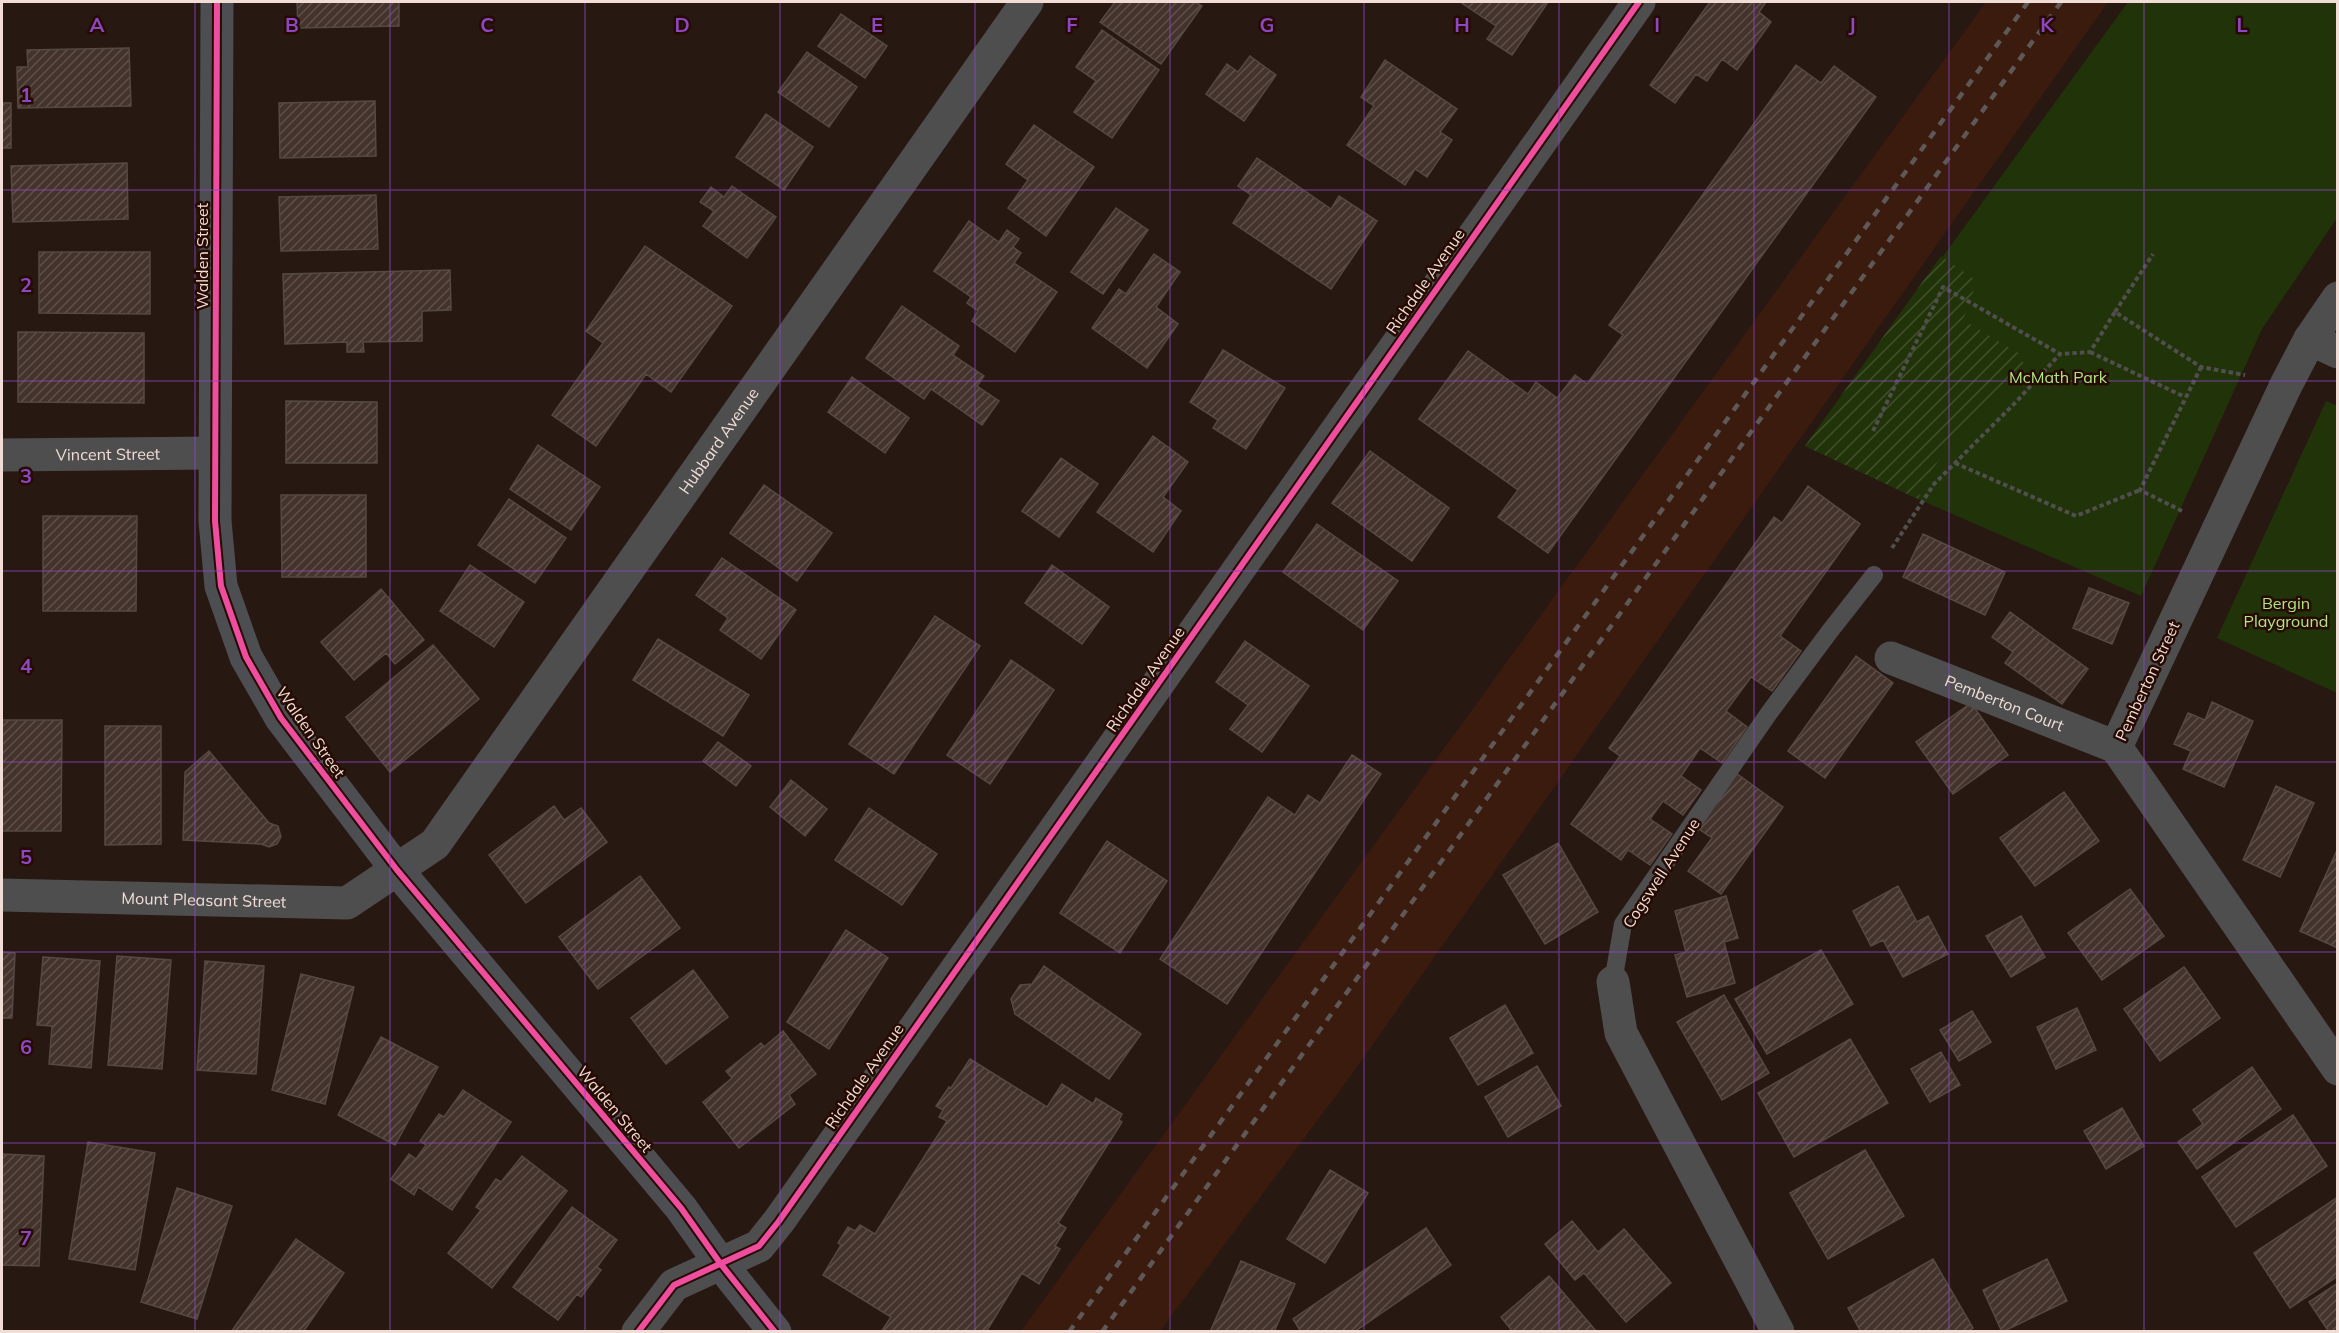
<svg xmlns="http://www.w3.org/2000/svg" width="2339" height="1333" font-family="Mulish,sans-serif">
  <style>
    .built { fill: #3a1b0e }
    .park { fill: #213308 }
    .garden { fill: url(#garden-furrows) }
    .building { fill: url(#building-hatch); stroke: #564843; stroke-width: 1.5 }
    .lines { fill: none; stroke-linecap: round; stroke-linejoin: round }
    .path { stroke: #514e4e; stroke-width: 4; stroke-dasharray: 4.5 3; stroke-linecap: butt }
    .lane { stroke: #4e4e4f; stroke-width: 18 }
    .street { stroke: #4e4e4f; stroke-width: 33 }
    .secondary { stroke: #4d4e52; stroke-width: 33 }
    .rail { stroke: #5e5856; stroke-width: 4.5; stroke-dasharray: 8 8; stroke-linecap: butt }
    .cycleway-casing { stroke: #260b03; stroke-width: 10 }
    .cycleway { stroke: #ef4d9e; stroke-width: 6 }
    .grid { fill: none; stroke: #8d47c2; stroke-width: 1.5; stroke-opacity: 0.55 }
    .labels { text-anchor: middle; stroke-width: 5; stroke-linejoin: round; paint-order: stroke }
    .street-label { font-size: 16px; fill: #f1ddd6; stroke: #260b03 }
    .park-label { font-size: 16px; fill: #b1e684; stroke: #260b03 }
    .grid-label { font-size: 20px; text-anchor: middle; font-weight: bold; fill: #8d47c2; stroke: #260b03; stroke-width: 5; stroke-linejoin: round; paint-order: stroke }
  </style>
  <defs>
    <pattern id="garden-furrows" width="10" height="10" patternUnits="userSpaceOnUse" patternTransform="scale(1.5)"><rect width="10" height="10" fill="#213308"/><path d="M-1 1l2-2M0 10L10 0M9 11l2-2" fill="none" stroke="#42502b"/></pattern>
    <pattern id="building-hatch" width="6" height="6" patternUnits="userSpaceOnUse" patternTransform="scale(1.5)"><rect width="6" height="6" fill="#44332c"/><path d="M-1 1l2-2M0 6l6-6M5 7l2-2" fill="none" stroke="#5f504a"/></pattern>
  </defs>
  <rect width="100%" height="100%" fill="#281812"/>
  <path class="built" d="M1986 2H2108L1347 1081 1160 1331H1021Z"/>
  <path class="park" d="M2128 2H2337V218L2262 329 2141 596 1918 499 1805 446Z
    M2326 401 2338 406 2337 693 2217 638Z"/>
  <path class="garden" d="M1941 256 1977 281 1963 320 2020 354 2025 367C2012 392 1988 408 1967 427 1946 446 1928 473 1918 499L1805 446Z"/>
  <path class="building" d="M297 2H399V26L298 28Z
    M1115 2H1195L1202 6 1161 64 1100 22Z
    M1460 2H1548L1512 55 1487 39 1496 26Z
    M1710 2H1766L1759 12 1771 22 1737 70 1722 59 1707 81 1696 74 1675 103 1650 85Z
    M841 14 887 46 865 78 818 46Z
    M1102 30 1159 70 1112 138 1074 112 1096 81 1076 67Z
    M129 48 131 106 18 108 17 67H28L27 50Z
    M807 52 857 87 829 127 778 92Z
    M1250 56 1276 75 1244 121 1206 94 1227 64 1238 72Z
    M1385 60 1457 109 1440 132 1452 140 1427 177 1415 169 1405 185 1347 145 1374 106 1361 97Z
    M1796 65 1821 83 1834 66 1876 97 1548 553 1498 517 1518 490 1419 419 1468 351 1528 394 1536 382 1557 398 1575 375 1587 384 1623 335 1609 325Z
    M375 101 376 156 280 158 279 103Z
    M2 103H11V148H2Z
    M766 114 813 147 784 190 736 157Z
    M1034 125 1094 167 1046 236 1008 208 1028 180 1006 164Z
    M1257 158 1331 209 1339 196 1377 221 1331 289 1233 223 1251 195 1238 186Z
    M127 163 128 219 13 222 11 166Z
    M732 186 776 217 747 258 703 226 714 211 700 202 711 187 724 197Z
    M376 195 378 249 281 251 279 197Z
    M1116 208 1148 230 1103 294 1071 272Z
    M969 221 999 242 1007 230 1019 239 1013 247 1021 253 1014 263 1057 292 1015 352 972 321 978 311 967 303 971 297 934 271Z
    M645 246 732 306 671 392 646 374 596 446 552 415 603 343 586 331Z
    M39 252H150V314L39 313Z
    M1154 254 1180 272 1156 307 1178 324 1147 368 1092 328 1119 289 1126 294Z
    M450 270 451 310 422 311V341L363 342 364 352H347V342L285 344 283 274Z
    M902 306 959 346 953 355 984 376 977 386 999 401 982 425 931 389 924 399 866 358Z
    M18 332 144 333V403L18 402Z
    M1223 350 1285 388 1246 449 1213 428 1218 420 1190 402Z
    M852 377 909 418 885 453 828 412Z
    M286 401 377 402V463H286Z
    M1153 436 1188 462 1163 497 1181 511 1153 552 1097 512Z
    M538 445 600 487 571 530 510 489Z
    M1370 451 1449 508 1412 561 1332 503Z
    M1061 458 1098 484 1059 537 1022 511Z
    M764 485 832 533 797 581 730 533Z
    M1808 486 1860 524 1780 636 1801 651 1772 691 1751 677 1726 711 1747 727 1722 763 1700 748 1681 776 1701 790 1683 815 1663 801 1650 819 1672 834 1650 865 1628 850 1621 860 1571 824 1620 756 1609 748 1774 517 1782 523Z
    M281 495H366V577H282Z
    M509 499 566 538 535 583 478 545Z
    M43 516H137L136 611H43Z
    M1317 524 1398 581 1363 630 1283 572Z
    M1923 534 2005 572 1985 615 1903 577Z
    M722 558 796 610 761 659 720 630 728 618 696 595Z
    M470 565 524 602 494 647 440 611Z
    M1052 565 1109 607 1082 644 1025 603Z
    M2089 588 2129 603 2112 644 2073 628Z
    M381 589 424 640 395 664 386 653 354 680 321 642Z
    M2010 612 2088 669 2062 704 2005 663 2013 652 1992 637Z
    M935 616 980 646 894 774 849 744Z
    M658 639 749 695 723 736 633 680Z
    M1245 641 1309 686 1262 752 1230 729 1248 705 1216 682Z
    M433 645 479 699 390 772 346 717Z
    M1856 656 1893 683 1825 778 1788 751Z
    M1011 660 1054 690 990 784 947 755Z
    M2212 702 2253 721 2224 787 2183 769 2191 751 2174 744 2188 713 2205 720Z
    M1971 703 2008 755 1953 794 1916 742Z
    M2 720H62L61 831H2Z
    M105 726H161V844L105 845Z
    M718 742 751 766 736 786 703 761Z
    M209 751 269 823 278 826 281 837 277 844 269 847 261 844 183 840 185 772Z
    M1352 755 1381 774 1227 1004 1160 959 1268 797 1295 815 1308 795 1320 803Z
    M1736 773 1783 807 1721 894 1688 871 1712 838 1696 827Z
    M791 780 827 809 805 836 770 807Z
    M2276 786 2314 803 2280 877 2243 860Z
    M2064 792 2099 841 2035 886 2000 838Z
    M554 806 564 820 581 808 607 842 526 903 489 855Z
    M869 808 937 854 902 905 835 860Z
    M1107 841 1167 881 1120 953 1060 913Z
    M1558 843 1598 912 1545 944 1503 875Z
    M2338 848V948L2300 931Z
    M640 876 680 928 598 989 559 937Z
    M1898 886 1917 922 1928 916 1948 954 1903 977 1883 940 1871 946 1853 911Z
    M2130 889 2164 936 2102 980 2068 933Z
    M1726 896 1738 938 1724 942 1735 983 1687 997 1675 955 1686 952 1675 911Z
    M2021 916 2045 957 2011 977 1986 936Z
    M846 930 888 958 829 1049 787 1022Z
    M1821 950 1853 1004 1767 1054 1735 999Z
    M2 952 15 953 12 1018H2Z
    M117 956 171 960 162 1069 108 1065Z
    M43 957 100 961 91 1068 49 1064 52 1026 37 1025Z
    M205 961 264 966 256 1074 197 1070Z
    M1044 966 1141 1034 1109 1079 1015 1014 1011 999 1020 985 1032 984Z
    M2184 967 2220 1018 2160 1061 2124 1009Z
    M693 970 728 1017 666 1064 631 1018Z
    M301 974 354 987 325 1104 272 1090Z
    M1724 995 1769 1073 1722 1100 1677 1022Z
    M1505 1005 1533 1053 1478 1085 1450 1038Z
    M2077 1008 2096 1050 2056 1069 2037 1027Z
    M1972 1011 1991 1042 1959 1061 1940 1030Z
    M783 1031 816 1074 789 1095 795 1104 739 1148 703 1102 732 1078 726 1071 761 1043 764 1047Z
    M381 1037 438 1067 395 1145 338 1115Z
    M1850 1039 1888 1103 1794 1157 1758 1093Z
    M1941 1052 1960 1085 1930 1102 1911 1069Z
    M970 1059 1047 1107 1062 1084 1093 1104 1096 1098 1122 1114 1119 1120 1122 1122 1058 1223 1066 1228 1055 1246 1060 1249 1039 1284 1022 1273 986 1332H881L891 1317 823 1275 841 1245 838 1243 848 1227 855 1231 860 1225 875 1234 947 1121 939 1117 943 1110 936 1106 949 1087 951 1088Z
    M1537 1066 1561 1106 1508 1137 1485 1097Z
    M2252 1067 2281 1109 2197 1169 2178 1142 2203 1124 2193 1110Z
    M463 1090 511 1122 452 1210 418 1187 414 1195 391 1179 409 1154 416 1159 426 1145 420 1141 439 1114 444 1117Z
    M2122 1108 2144 1146 2106 1169 2084 1131Z
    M2293 1115 2327 1166 2236 1227 2202 1177Z
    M88 1142 155 1153 135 1270 69 1259Z
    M1865 1150 1904 1216 1828 1259 1790 1193Z
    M2 1154 44 1156 39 1266 2 1265Z
    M522 1156 567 1191 492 1288 448 1253 481 1210 476 1207 496 1179 501 1182Z
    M1330 1170 1368 1193 1325 1263 1287 1239Z
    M177 1188 232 1206 197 1319 141 1302Z
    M2338 1197V1276L2290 1308 2254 1253Z
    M572 1207 617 1240 597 1267 601 1270 581 1297 577 1294 558 1320 513 1287Z
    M1572 1221 1598 1252 1624 1229 1671 1283 1626 1322 1584 1273 1575 1280 1545 1244Z
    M1426 1228 1451 1265 1354 1332H1301L1293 1319Z
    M296 1239 344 1273 303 1332H231Z
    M1933 1259 1973 1328 1967 1332H1861L1848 1308Z
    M2047 1259 2067 1301 2002 1332 1983 1290Z
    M1241 1261 1295 1284 1274 1332H1210Z
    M1549 1276 1597 1332H1513L1501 1317Z
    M2338 1283V1332H2329L2309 1302Z"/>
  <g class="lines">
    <path class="path" d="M2115 312 2153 254
      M2090 352 2185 397
      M1873 431 1943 287 2060 354
      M1955 463 2076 516 2140 490
      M2182 511 2140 490 2201 367
      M1892 548 1934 484 2014 404 2060 354 2090 352 2115 312 2201 367 2245 375"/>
    <path class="lane" d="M1613 982 1623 924 1769 713 1830 631 1874 575"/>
    <g class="street">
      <path d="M2338 298 2310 339 2286 385 2116 747 2338 1069"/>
      <path d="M2310 339 2338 352"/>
      <path id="s1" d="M2 455 214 453"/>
      <path id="s2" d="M1891 658 2116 747"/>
      <path id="s3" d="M2 895 347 903 435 844 1027 2"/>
      <path d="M1613 982 1621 1033 1778 1332"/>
      <path d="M638 1332 674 1285 759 1246 779 1221 1639 2"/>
    </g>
    <path class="secondary" d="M217 2 215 521 221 586 246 657 281 718 397 870 681 1208 720 1263 775 1332"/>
    <path class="rail" d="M1069 1332 2028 2
      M1102 1332 2061 2"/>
    <defs>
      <path id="cycleway" d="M217 2 215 521 221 586 246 657 281 718 397 870 681 1208 720 1263 775 1332
        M638 1332 674 1285 759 1246 779 1221 1639 2"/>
    </defs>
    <use href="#cycleway" class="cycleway-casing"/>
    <use href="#cycleway" class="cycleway"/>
  </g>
  <path class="grid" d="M195 2V1332M390 2V1332M585 2V1332M780 2V1332M975 2V1332M1170 2V1332M1364 2V1332M1559 2V1332M1754 2V1332M1949 2V1332M2144 2V1332M2 190H2338M2 381H2338M2 571H2338M2 762H2338M2 952H2338M2 1143H2338"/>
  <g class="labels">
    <g class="street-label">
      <text transform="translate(202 256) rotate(-90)" y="6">Walden Street</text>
      <text transform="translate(1425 281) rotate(-55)" y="6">Richdale Avenue</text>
      <text dy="6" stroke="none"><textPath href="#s3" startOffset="944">Hubbard Avenue</textPath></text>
      <text dy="6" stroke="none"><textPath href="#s1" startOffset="106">Vincent Street</textPath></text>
      <text transform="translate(1145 679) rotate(-55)" y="6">Richdale Avenue</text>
      <text transform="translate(2147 681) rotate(-65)" y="6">Pemberton Street</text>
      <text dy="6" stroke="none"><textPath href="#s2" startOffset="122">Pemberton Court</textPath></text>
      <text transform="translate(311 732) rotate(55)" y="6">Walden Street</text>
      <text transform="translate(1661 873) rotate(-57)" y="6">Cogswell Avenue</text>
      <text dy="6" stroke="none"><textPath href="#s3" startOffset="202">Mount Pleasant Street</textPath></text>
      <text transform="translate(864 1076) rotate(-55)" y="6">Richdale Avenue</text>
      <text transform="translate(615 1109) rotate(50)" y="6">Walden Street</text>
    </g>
    <g class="park-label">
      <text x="2058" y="383">McMath Park</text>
      <text x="2286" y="609">Bergin<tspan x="2286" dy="18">Playground</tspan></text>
    </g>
  </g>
  <g class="grid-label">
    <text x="97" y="32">A</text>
    <text x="292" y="32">B</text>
    <text x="487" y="32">C</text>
    <text x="682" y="32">D</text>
    <text x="877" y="32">E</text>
    <text x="1072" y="32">F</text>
    <text x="1267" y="32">G</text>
    <text x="1462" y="32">H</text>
    <text x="1657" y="32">I</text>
    <text x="1852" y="32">J</text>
    <text x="2047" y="32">K</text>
    <text x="2242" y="32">L</text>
    <text x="26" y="102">1</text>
    <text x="26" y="292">2</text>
    <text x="26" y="483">3</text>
    <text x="26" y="673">4</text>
    <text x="26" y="864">5</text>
    <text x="26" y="1054">6</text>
    <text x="26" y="1245">7</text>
  </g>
  <rect width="2339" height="1333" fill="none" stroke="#f1ddd6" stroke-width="6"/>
</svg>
